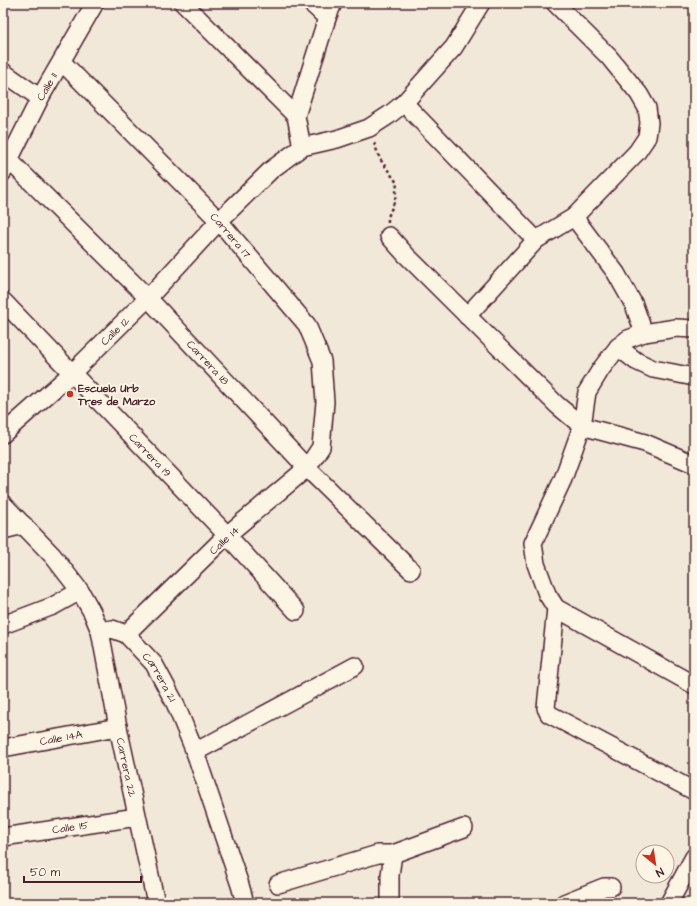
<svg xmlns="http://www.w3.org/2000/svg" width="697" height="906" font-family="'Architects Daughter',sans-serif">
  <style>
    .lines { fill: none; stroke-linecap: round; stroke-linejoin: round }
    .minor-casing { stroke: #4a1f2b; stroke-width: 20 }
    .path { stroke: #4a1f2b; stroke-width: 2.5; stroke-dasharray: 3 3; stroke-linecap: butt }
    .minor { stroke: #fcf5e5; stroke-width: 17 }
    .poi-dot { fill: #c8321e; stroke: #fcf5e5; stroke-width: 1.5 }
    .labels { text-anchor: middle; stroke-width: 4; stroke-linejoin: round; paint-order: stroke }
    .street-label { font-size: 11px; fill: #4a1f2b; stroke: #fcf5e5 }
    .poi-label { font-size: 11px; font-weight: bold; fill: #4a1f2b; stroke: #fcf5e5; text-anchor: start }
  </style>
  <rect width="100%" height="100%" fill="#f1e8da"/>
  <filter id="ink" filterUnits="userSpaceOnUse"><feTurbulence type="fractalNoise" baseFrequency=".025" numOctaves="2"/><feDisplacementMap in="SourceGraphic" scale="8" xChannelSelector="R" yChannelSelector="G"/><feConvolveMatrix kernelMatrix="1 2 1 2 8 2 1 2 1" color-interpolation-filters="sRGB"/></filter>
  <g filter="url(#ink)">
    <g class="lines">
      <defs>
        <g id="minor">
          <path d="M183 3 296 116"/>
          <path d="M311 3 327 18"/>
          <path id="s1" d="M62 62 219 221 307 325 322 361 325 402 321 447 307 468 227 535 126 634"/>
          <path d="M3 72 40 98"/>
          <path d="M404 103 536 240"/>
          <path d="M302 147 296 116 327 18 333 3"/>
          <path id="s2" d="M3 156 9 160 148 298 307 468 411 570"/>
          <path id="s3" d="M3 172 40 98 95 3"/>
          <path d="M574 217 616 273 634 305 644 333"/>
          <path d="M389 236 406 255 557 405 582 426 645 443 694 464"/>
          <path id="s4" d="M3 301 227 535 296 611"/>
          <path d="M467 316 536 240 574 217 637 152 647 137 649 123 647 108 639 94 609 57 555 3"/>
          <path d="M694 329 676 328 644 333 628 339 618 347 601 369 587 392 582 426 563 479 533 543 536 564 547 594 556 608 694 685"/>
          <path d="M618 347 636 361 653 369 694 377"/>
          <path id="s5" d="M3 434 72 373 148 298 219 221 271 170 302 147 337 139 369 128 389 115 404 103 454 47 481 3"/>
          <path id="s6" d="M3 504 53 556 80 591 92 612 100 631 118 727 156 903"/>
          <path d="M3 530 24 525"/>
          <path d="M556 608 546 708 549 714 694 791"/>
          <path d="M3 625 53 606 80 591"/>
          <path id="s7" d="M100 631 112 629 126 634 154 664 175 703 195 752 240 885 245 903"/>
          <path id="s8" d="M3 748 118 727"/>
          <path d="M195 752 355 666"/>
          <path id="s9" d="M3 837 137 817"/>
          <path d="M278 884 378 854H393L464 828"/>
          <path d="M390 903V875L393 854"/>
          <path d="M564 903 604 887H611"/>
          <path d="M669 903 694 857"/>
        </g>
      </defs>
      <use href="#minor" class="minor-casing"/>
      <path class="path" d="M374 143 380 159 397 183 395 200 388 217V222"/>
      <use href="#minor" class="minor"/>
    </g>
  </g>
  <circle class="poi-dot" cx="70" cy="394" r="4"/>
  <g class="labels">
    <g class="street-label">
      <text dy="4" stroke="none"><textPath href="#s3" startOffset="96">Calle 11</textPath></text>
      <text dy="4" stroke="none"><textPath href="#s1" startOffset="242">Carrera 17</textPath></text>
      <text dy="4" stroke="none"><textPath href="#s5" startOffset="152">Calle 12</textPath></text>
      <text dy="4" stroke="none"><textPath href="#s2" startOffset="291">Carrera 18</textPath></text>
      <text dy="4" stroke="none"><textPath href="#s4" startOffset="213">Carrera 19</textPath></text>
      <text transform="translate(224 540) rotate(-43)" y="4">Calle 14</text>
      <text dy="4" stroke="none"><textPath href="#s7" startOffset="82">Carrera 21</textPath></text>
      <text dy="4" stroke="none"><textPath href="#s8" startOffset="59">Calle 14A</textPath></text>
      <text dy="4" stroke="none"><textPath href="#s6" startOffset="300">Carrera 22</textPath></text>
      <text dy="4" stroke="none"><textPath href="#s9" startOffset="68">Calle 15</textPath></text>
    </g>
    <g class="poi-label">
      <text x="78" y="392">Escuela Urb<tspan x="78" dy="13">Tres de Marzo</tspan></text>
    </g>
  </g>
  <rect width="697" height="906" fill="none" stroke="#fcf5e5" stroke-width="16"/>
  <rect x="8" y="8" width="681" height="890" fill="none" stroke="#4a1f2b" stroke-width="1.5" filter="url(#ink)"/>
  <g transform="translate(655 864) rotate(150)"><circle r="19" fill="#fcf5e5" stroke="#b59f9b"/>
  <path d="M0-3L7 15L0 10L-7 15Z" fill="#c8321e"/>
  <text y="-6" font-size="11" font-weight="bold" text-anchor="middle" fill="#4a1f2b">N</text>
  </g>
  <path d="M24 876v6h117v-6" fill="none" stroke="#4a1f2b" stroke-width="2"/>
  <text x="30" y="876" font-size="12" fill="#4a1f2b" stroke="#fcf5e5" stroke-width="3" paint-order="stroke">50 m</text>
</svg>
